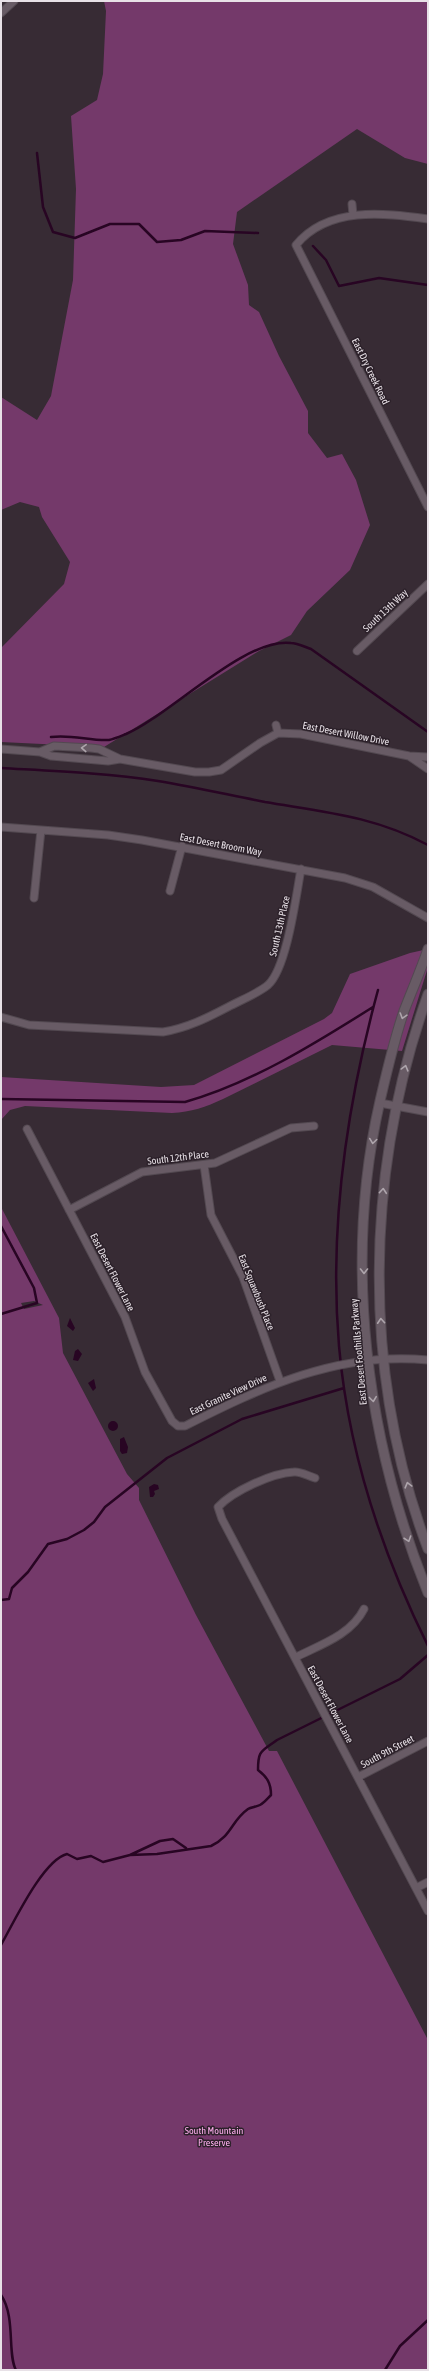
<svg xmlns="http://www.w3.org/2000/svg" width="429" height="2371" font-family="'Asap Condensed',sans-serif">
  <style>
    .green { fill: #74396a; fill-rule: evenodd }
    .water { fill: #280523 }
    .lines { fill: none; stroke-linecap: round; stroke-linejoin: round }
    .stream { stroke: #280523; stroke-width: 2.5 }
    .minor-casing { stroke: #534951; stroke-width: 9 }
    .tertiary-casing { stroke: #534951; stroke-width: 11 }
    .minor { stroke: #685b65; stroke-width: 7 }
    .tertiary { stroke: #685b65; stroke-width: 9 }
    .oneway { stroke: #aea5ac }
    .labels { text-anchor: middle; stroke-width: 3; stroke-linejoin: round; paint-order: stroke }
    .street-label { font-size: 10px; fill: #e8e1e7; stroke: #2c212a }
    .park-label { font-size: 10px; fill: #fdaded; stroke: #2c212a }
  </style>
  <rect width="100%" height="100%" fill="#372b34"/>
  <path class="green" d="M104 1H428V164L405 158 357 129 237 212 233 244 248 285 249 305 259 312 279 356 308 411V433L327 458 342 454 356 480 370 525 350 570 307 611 291 635 259 651 104 747 1 742V648L64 584 70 562 42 517 39 507 20 502 1 510V397L37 420 51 396 73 280 76 189 71 116 97 100 103 74 106 11Z
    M428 949V967L402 1051 332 1045 223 1099C206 1107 191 1112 172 1113L25 1106 10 1110 1 1120V1077L161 1087 194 1085 324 1019 332 1013 350 974 410 953Z
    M1 1207 59 1318 63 1353 127 1474 139 1488V1500L196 1615 269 1751H277L428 2040V2370H1ZM34 1301 43 1305 24 1309 21 1303Z"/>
  <path class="water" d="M70 1318 75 1328 73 1331 67 1326Z
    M78 1349 82 1354 78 1361 73 1360 75 1351Z
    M94 1379 96 1388 93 1391 88 1383Z
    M108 1426a5 5 0 1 1 10 0a5 5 0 1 1-10 0Z
    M124 1437 128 1447 127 1453 122 1454 120 1451V1439Z
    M154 1484 158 1485 159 1489 154 1491 155 1494 153 1497H150L149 1487Z"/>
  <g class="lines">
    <path class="stream" d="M37 153 43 207 53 232 75 238 110 224H139L157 242 181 240 205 231 258 233
      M313 246 326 260 339 286 379 278 428 285
      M51 737C71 734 90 741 109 740 114 739 121 736 126 734 170 715 245 637 291 643 297 643 305 647 311 649L428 732
      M1 768C53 771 106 773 158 781 194 787 229 795 265 802 324 812 374 816 428 845
      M378 990C347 1104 329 1228 339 1346 348 1450 382 1553 428 1646
      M1 1099 185 1102C250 1084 316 1043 373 1007
      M1 1226 34 1288 37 1303 1 1314
      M1 1600 9 1599 12 1588 28 1572 48 1544 67 1539 84 1530 94 1522 105 1507 167 1458 242 1419 344 1388
      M130 1855 160 1841 173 1839 186 1848
      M1 1945C14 1922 43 1860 67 1854L77 1859 91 1856 103 1862 130 1855 157 1854 211 1846C232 1836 231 1821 248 1809 251 1807 256 1807 260 1805 264 1803 268 1798 271 1795 271 1783 267 1777 258 1770 258 1750 261 1752 277 1740L400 1679 428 1655
      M1 2295C16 2317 7 2354 16 2370
      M385 2370 400 2346 428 2320"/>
    <defs>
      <path id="minor" d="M1 13 14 1
        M352 204 353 215
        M428 219C383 213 328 206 296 245L428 507
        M357 651 428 584
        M276 725 278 733
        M1 749 40 752 54 746 91 748 99 749 120 759
        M40 752 51 756 108 761 120 759 195 772H209L221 770 260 743 278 733 301 734 409 756 428 757
        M409 756 428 769
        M1 827 108 835 142 840 345 878 373 887 428 918
        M170 891 182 846
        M34 898 41 830
        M1 1017 29 1025 163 1032C187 1028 207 1018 228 1007 241 1000 257 994 268 985 287 968 296 896 301 869
        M380 1103 428 1112
        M27 1129 125 1317 145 1372 172 1421 178 1426H185C262 1387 339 1351 428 1360
        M204 1165 211 1215 243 1277 280 1381
        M69 1210 142 1172 215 1163 291 1128 314 1126
        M315 1478C308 1476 300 1471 294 1472 272 1473 233 1491 218 1507L222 1519 428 1911
        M296 1657C320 1645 351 1635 364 1609
        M358 1777 428 1741
        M416 1888 428 1882"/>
      <path id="tertiary" d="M428 949C421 970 412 990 404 1011 394 1040 387 1071 380 1101 343 1263 366 1440 428 1593
        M428 994C365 1171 361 1372 428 1549"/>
    </defs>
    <use href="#minor" class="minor-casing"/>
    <use href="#tertiary" class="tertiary-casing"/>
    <use href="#minor" class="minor"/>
    <use href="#tertiary" class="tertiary"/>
  </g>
  <defs><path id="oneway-chevron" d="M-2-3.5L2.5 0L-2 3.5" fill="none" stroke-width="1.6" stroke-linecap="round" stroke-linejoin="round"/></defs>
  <g class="oneway">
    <use href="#oneway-chevron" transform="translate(84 748) rotate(-177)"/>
    <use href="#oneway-chevron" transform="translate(403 1016) rotate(107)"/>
    <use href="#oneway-chevron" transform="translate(405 1068) rotate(-75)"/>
    <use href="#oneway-chevron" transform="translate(373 1141) rotate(98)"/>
    <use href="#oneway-chevron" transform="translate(383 1191) rotate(-85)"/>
    <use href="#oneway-chevron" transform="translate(364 1271) rotate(90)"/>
    <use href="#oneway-chevron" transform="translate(381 1321) rotate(-94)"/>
    <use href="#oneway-chevron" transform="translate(373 1399) rotate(83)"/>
    <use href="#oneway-chevron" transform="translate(408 1485) rotate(-105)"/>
    <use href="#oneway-chevron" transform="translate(408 1539) rotate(71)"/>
  </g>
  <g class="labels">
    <g class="street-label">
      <text transform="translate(371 371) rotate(64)" y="4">East Dry Creek Road</text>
      <text transform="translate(385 610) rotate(-43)" y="4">South 13th Way</text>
      <text transform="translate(346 733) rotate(11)" y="4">East Desert Willow Drive</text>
      <text transform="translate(221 844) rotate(11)" y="4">East Desert Broom Way</text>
      <text transform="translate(279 926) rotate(-77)" y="4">South 13th Place</text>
      <text transform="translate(178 1157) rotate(-7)" y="4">South 12th Place</text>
      <text transform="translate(113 1272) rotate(63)" y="4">East Desert Flower Lane</text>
      <text transform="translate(257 1292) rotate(68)" y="4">East Squawbush Place</text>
      <text transform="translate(358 1352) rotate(-95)" y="4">East Desert Foothills Parkway</text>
      <text transform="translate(228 1394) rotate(-25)" y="4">East Granite View Drive</text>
      <text transform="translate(331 1704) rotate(62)" y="4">East Desert Flower Lane</text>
      <text transform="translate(387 1751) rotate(-28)" y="4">South 9th Street</text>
    </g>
    <g class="park-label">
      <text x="214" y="2134">South Mountain<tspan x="214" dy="12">Preserve</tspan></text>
    </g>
  </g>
  <rect width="429" height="2371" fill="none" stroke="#e8e1e7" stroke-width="4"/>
</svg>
